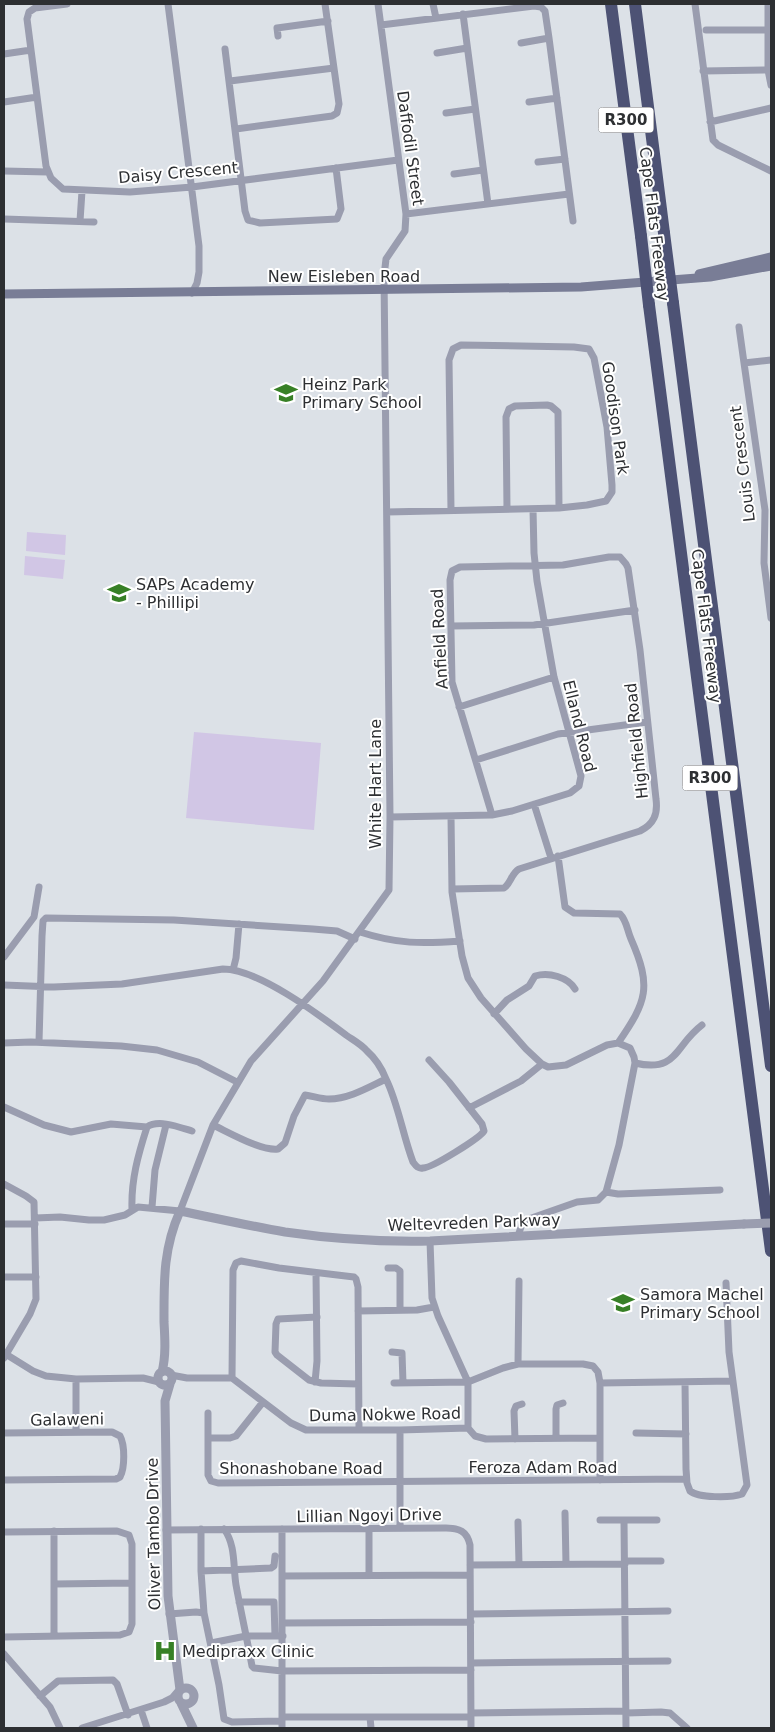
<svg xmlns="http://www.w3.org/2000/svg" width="775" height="1732" font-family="'DejaVu Sans',sans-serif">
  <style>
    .green { fill: #d1c6e5 }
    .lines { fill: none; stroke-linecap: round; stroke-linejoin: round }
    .minor { stroke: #9a9daf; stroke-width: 7 }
    .tertiary { stroke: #9a9daf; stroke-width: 9 }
    .secondary { stroke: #797d96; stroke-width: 9 }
    .motorway { stroke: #4d5274; stroke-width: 12 }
    .tertiary-bridge { stroke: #9a9daf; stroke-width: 9 }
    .motorway-bridge { stroke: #4d5274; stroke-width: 12 }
    .labels { text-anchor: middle; stroke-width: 4; stroke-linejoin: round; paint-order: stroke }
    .shield { fill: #fff; stroke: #6c6d70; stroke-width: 1 }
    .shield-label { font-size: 15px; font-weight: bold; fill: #2d2f32 }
    .street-label { font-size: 16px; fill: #2d2f32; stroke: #fff }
    .poi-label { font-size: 16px; fill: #2d2f32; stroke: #fff; text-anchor: start }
  </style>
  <rect width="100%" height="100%" fill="#dce1e7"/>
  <path class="green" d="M27 532 66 535 65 555 26 551Z
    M25 556 65 560 63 579 24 575Z
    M194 732 321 743 314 830 186 818Z"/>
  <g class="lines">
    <path class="minor" d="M67 4 35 8 29 12 27 19 46 166 51 178 63 189 130 192 192 187 398 160
      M168 4 199 246V272L197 283 192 293
      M433 4 436 18
      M695 4 713 140 718 145 771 171
      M768 4V70L771 85
      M463 14 488 204
      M381 25 534 6 541 7 545 11 549 38 573 221
      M706 30H768
      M278 36 277 28 328 21
      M521 43 549 38
      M225 49 245 211 248 220 260 223 337 219 341 209 336 168
      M437 53 467 48
      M4 54 31 50
      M703 71 768 70
      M230 81 334 68
      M4 102 37 97
      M529 102 557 98
      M446 113 475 109
      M710 122 771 108
      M236 129 332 116 337 113 339 104 325 4
      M538 162 565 159
      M4 171 48 172
      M454 174 483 170
      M406 214 569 194
      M4 219 94 222
      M80 221 82 191
      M739 327 744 363
      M771 360 744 363 765 510 764 563 771 618
      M507 509 506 417 509 409 515 406 547 405 551 406 558 412 559 508
      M387 512 559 508 587 505 606 501 612 492V485L607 427 594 358 589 349 574 347 461 345 453 349 449 360 451 510
      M451 626 534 625 635 610
      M459 707 554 677
      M476 760 558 734 647 722
      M534 804 551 858
      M451 816 452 892 462 956 468 978 481 998 526 1049 542 1064 548 1067 566 1065 607 1045 618 1043 630 1048 634 1057 635 1063 619 1145 606 1192 598 1200 577 1202 523 1221 518 1236
      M390 817 492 815 512 811 570 793 579 786 581 776 554 677 537 581 534 553 533 509
      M558 856 565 907 574 913 620 914C627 921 627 930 631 939 652 987 647 1001 618 1043
      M452 889 504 888C511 883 511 874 519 869L640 831C654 824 658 814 656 799L640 650 628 568 626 564 620 557H609L563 565 460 567 452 571 450 580 452 682 492 815
      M360 932C397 944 422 944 460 941
      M4 957 34 917 39 887
      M233 970 236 958 239 924
      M4 985 54 987 122 984 223 969C258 969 318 1014 346 1035 353 1040 361 1044 367 1051 375 1058 382 1069 386 1079 398 1103 403 1136 413 1162 416 1166 418 1169 423 1168 432 1168 480 1138 484 1131L482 1124 449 1082 429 1060
      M494 1014 507 1000 529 986 535 976C549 972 568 977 575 989
      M39 1042 42 936 43 921 46 918 174 920 313 929 337 931 355 939
      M4 1043 31 1042 121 1046 157 1050 198 1062 237 1082
      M635 1063C678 1073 674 1046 702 1025
      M4 1107 44 1125 71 1132 111 1124 147 1127
      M469 1108 521 1081 542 1064
      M213 1125C230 1133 261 1151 278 1149L285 1143 294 1116 305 1095C313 1096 321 1099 329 1099 349 1099 369 1087 386 1079
      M4 1184 26 1196 34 1202 36 1299 30 1314 4 1358
      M606 1192 618 1194 720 1190
      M152 1207 155 1170 166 1125
      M132 1209C131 1180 138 1155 147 1127 158 1119 179 1127 192 1131
      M35 1218 60 1217 89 1220H104L125 1215 138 1207 180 1211 213 1125 251 1061 323 981 389 890 390 817 384 276 386 259 405 231 406 214 378 4
      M4 1224H35
      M430 1241 432 1298 438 1316 468 1382V1428
      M388 1268H396L400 1271V1310
      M4 1277H36
      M358 1311 417 1310 434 1307
      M317 1317 278 1319 276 1324 275 1352 277 1355 309 1380 321 1383 358 1384
      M392 1352 402 1353 403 1383
      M4 1353 33 1371 46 1376 76 1379 143 1378 159 1382
      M518 1364 519 1281
      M171 1375 187 1378H232L291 1423 306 1430H400L468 1428
      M232 1378 233 1270 236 1263 241 1261 279 1268 354 1277 356 1279 358 1287 359 1430
      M315 1382 317 1361 316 1273
      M685 1382 686 1469 687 1483 690 1491C698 1498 731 1498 742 1494L747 1485 729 1352 726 1283
      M394 1383 468 1382 503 1368 518 1364H583L593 1366 598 1372 600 1383V1480
      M600 1383 733 1381
      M208 1413V1475L211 1481 218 1483 686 1479
      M468 1428 475 1436 486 1439 600 1438
      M400 1430V1528
      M76 1432V1379
      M4 1433 112 1432 120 1436C125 1445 125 1468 120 1477L116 1479 4 1480
      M636 1433 686 1434
      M208 1438H230L236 1436 263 1402
      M556 1438V1409L557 1405 563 1403
      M515 1439 514 1411 516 1406 522 1404
      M565 1513 566 1564
      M600 1520H657
      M624 1520 626 1728
      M518 1522 519 1564
      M201 1529V1571
      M224 1529C236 1545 233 1567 236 1585 241 1612 247 1639 252 1666L254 1668 282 1671 471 1670
      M282 1529V1728
      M166 1530 446 1528C459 1528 467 1531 470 1545L471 1728
      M4 1532 117 1531 129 1535 132 1544V1624L129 1632 120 1635 4 1637
      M625 1561H661
      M470 1565 625 1564
      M369 1575V1529
      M282 1576 470 1575
      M54 1584 132 1583
      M239 1602H274L275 1636
      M204 1613 201 1571 271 1568 274 1566 275 1556
      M169 1614 196 1612 204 1613 219 1685 224 1719 232 1722 282 1721
      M471 1614 668 1611
      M283 1623 471 1622
      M54 1636V1531
      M211 1643 246 1636H283
      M4 1654 50 1707 60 1728
      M471 1663 668 1661
      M40 1696 58 1681 113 1680 117 1684 128 1715
      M141 1710 147 1728
      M471 1713 626 1711
      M626 1713 661 1712 670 1713 687 1728
      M282 1717H471
      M370 1717 371 1728
      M82 1728 164 1702 172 1698 178 1691"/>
    <path class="tertiary" d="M158 1378a7 7 0 1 1 14 0a7 7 0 1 1-14 0Z
      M162 1372C166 1356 165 1339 164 1322 164 1281 163 1249 180 1211 215 1218 250 1226 285 1232 333 1239 382 1242 430 1241L744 1224
      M170 1384 165 1401 168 1596 180 1690
      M178 1696a8 8 0 1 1 16 0a8 8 0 1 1-16 0Z
      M181 1703 193 1728"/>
    <path class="secondary" d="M699 274 771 257
      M4 294 581 287 710 277 771 266"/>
    <path class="motorway" d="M611 4 641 236
      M635 4 664 233
      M673 303 771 1066
      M649 305 771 1251"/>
    <path class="tertiary-bridge" d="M744 1224 771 1223"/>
    <path class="motorway-bridge" d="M664 233 673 303
      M641 236 649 305"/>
  </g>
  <defs>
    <symbol id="school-bare" viewBox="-9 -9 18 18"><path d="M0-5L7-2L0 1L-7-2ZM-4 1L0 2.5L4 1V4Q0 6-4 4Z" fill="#378026" stroke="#fff" stroke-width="2.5" paint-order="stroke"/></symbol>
    <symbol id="university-bare" viewBox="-9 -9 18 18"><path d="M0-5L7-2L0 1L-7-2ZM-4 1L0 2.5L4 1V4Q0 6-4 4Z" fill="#378026" stroke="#fff" stroke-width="2.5" paint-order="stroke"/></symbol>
    <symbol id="hospital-bare" viewBox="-9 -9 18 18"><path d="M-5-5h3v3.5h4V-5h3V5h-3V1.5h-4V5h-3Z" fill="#378026" stroke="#fff" stroke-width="2.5" paint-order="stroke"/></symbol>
  </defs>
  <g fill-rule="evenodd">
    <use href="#school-bare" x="270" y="377" width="32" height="32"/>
    <use href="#university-bare" x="103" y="577" width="32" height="32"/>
    <use href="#school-bare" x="607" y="1287" width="32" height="32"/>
    <use href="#hospital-bare" x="149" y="1635" width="32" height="32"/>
  </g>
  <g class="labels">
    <g class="shield">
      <rect x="598.5" y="107.5" width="55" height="25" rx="4"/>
      <rect x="682.5" y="765.5" width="55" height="25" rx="4"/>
    </g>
    <g class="shield-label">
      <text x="626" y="125">R300</text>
      <text x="710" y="783">R300</text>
    </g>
    <g class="street-label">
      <text transform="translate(411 148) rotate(82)" y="6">Daffodil Street</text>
      <text transform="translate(178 172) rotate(-5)" y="6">Daisy Crescent</text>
      <text transform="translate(655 224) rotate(83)" y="6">Cape Flats Freeway</text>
      <text x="344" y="282">New Eisleben Road</text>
      <text transform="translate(616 418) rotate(82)" y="6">Goodison Park</text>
      <text transform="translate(742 464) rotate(-97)" y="6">Louis Crescent</text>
      <text transform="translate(707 626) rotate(83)" y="6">Cape Flats Freeway</text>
      <text transform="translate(439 639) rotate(-93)" y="6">Anfield Road</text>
      <text transform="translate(580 726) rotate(76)" y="6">Elland Road</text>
      <text transform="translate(636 741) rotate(-96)" y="6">Highfield Road</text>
      <text transform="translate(375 784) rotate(-90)" y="6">White Hart Lane</text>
      <text transform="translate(474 1222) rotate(-2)" y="6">Weltevreden Parkway</text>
      <text transform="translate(385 1414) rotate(-1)" y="6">Duma Nokwe Road</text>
      <text transform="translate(67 1419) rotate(-1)" y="6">Galaweni</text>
      <text x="543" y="1473">Feroza Adam Road</text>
      <text x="301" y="1474">Shonashobane Road</text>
      <text transform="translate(369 1515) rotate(-1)" y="6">Lillian Ngoyi Drive</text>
      <text transform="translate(153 1534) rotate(-91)" y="6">Oliver Tambo Drive</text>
    </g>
    <g class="poi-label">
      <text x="302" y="390">Heinz Park<tspan x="302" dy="18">Primary School</tspan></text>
      <text x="136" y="590">SAPs Academy<tspan x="136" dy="18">- Phillipi</tspan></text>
      <text x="640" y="1300">Samora Machel<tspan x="640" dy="18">Primary School</tspan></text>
      <text x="182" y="1657">Medipraxx Clinic</text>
    </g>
  </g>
  <rect width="775" height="1732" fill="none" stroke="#2d2f32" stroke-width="10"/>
</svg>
